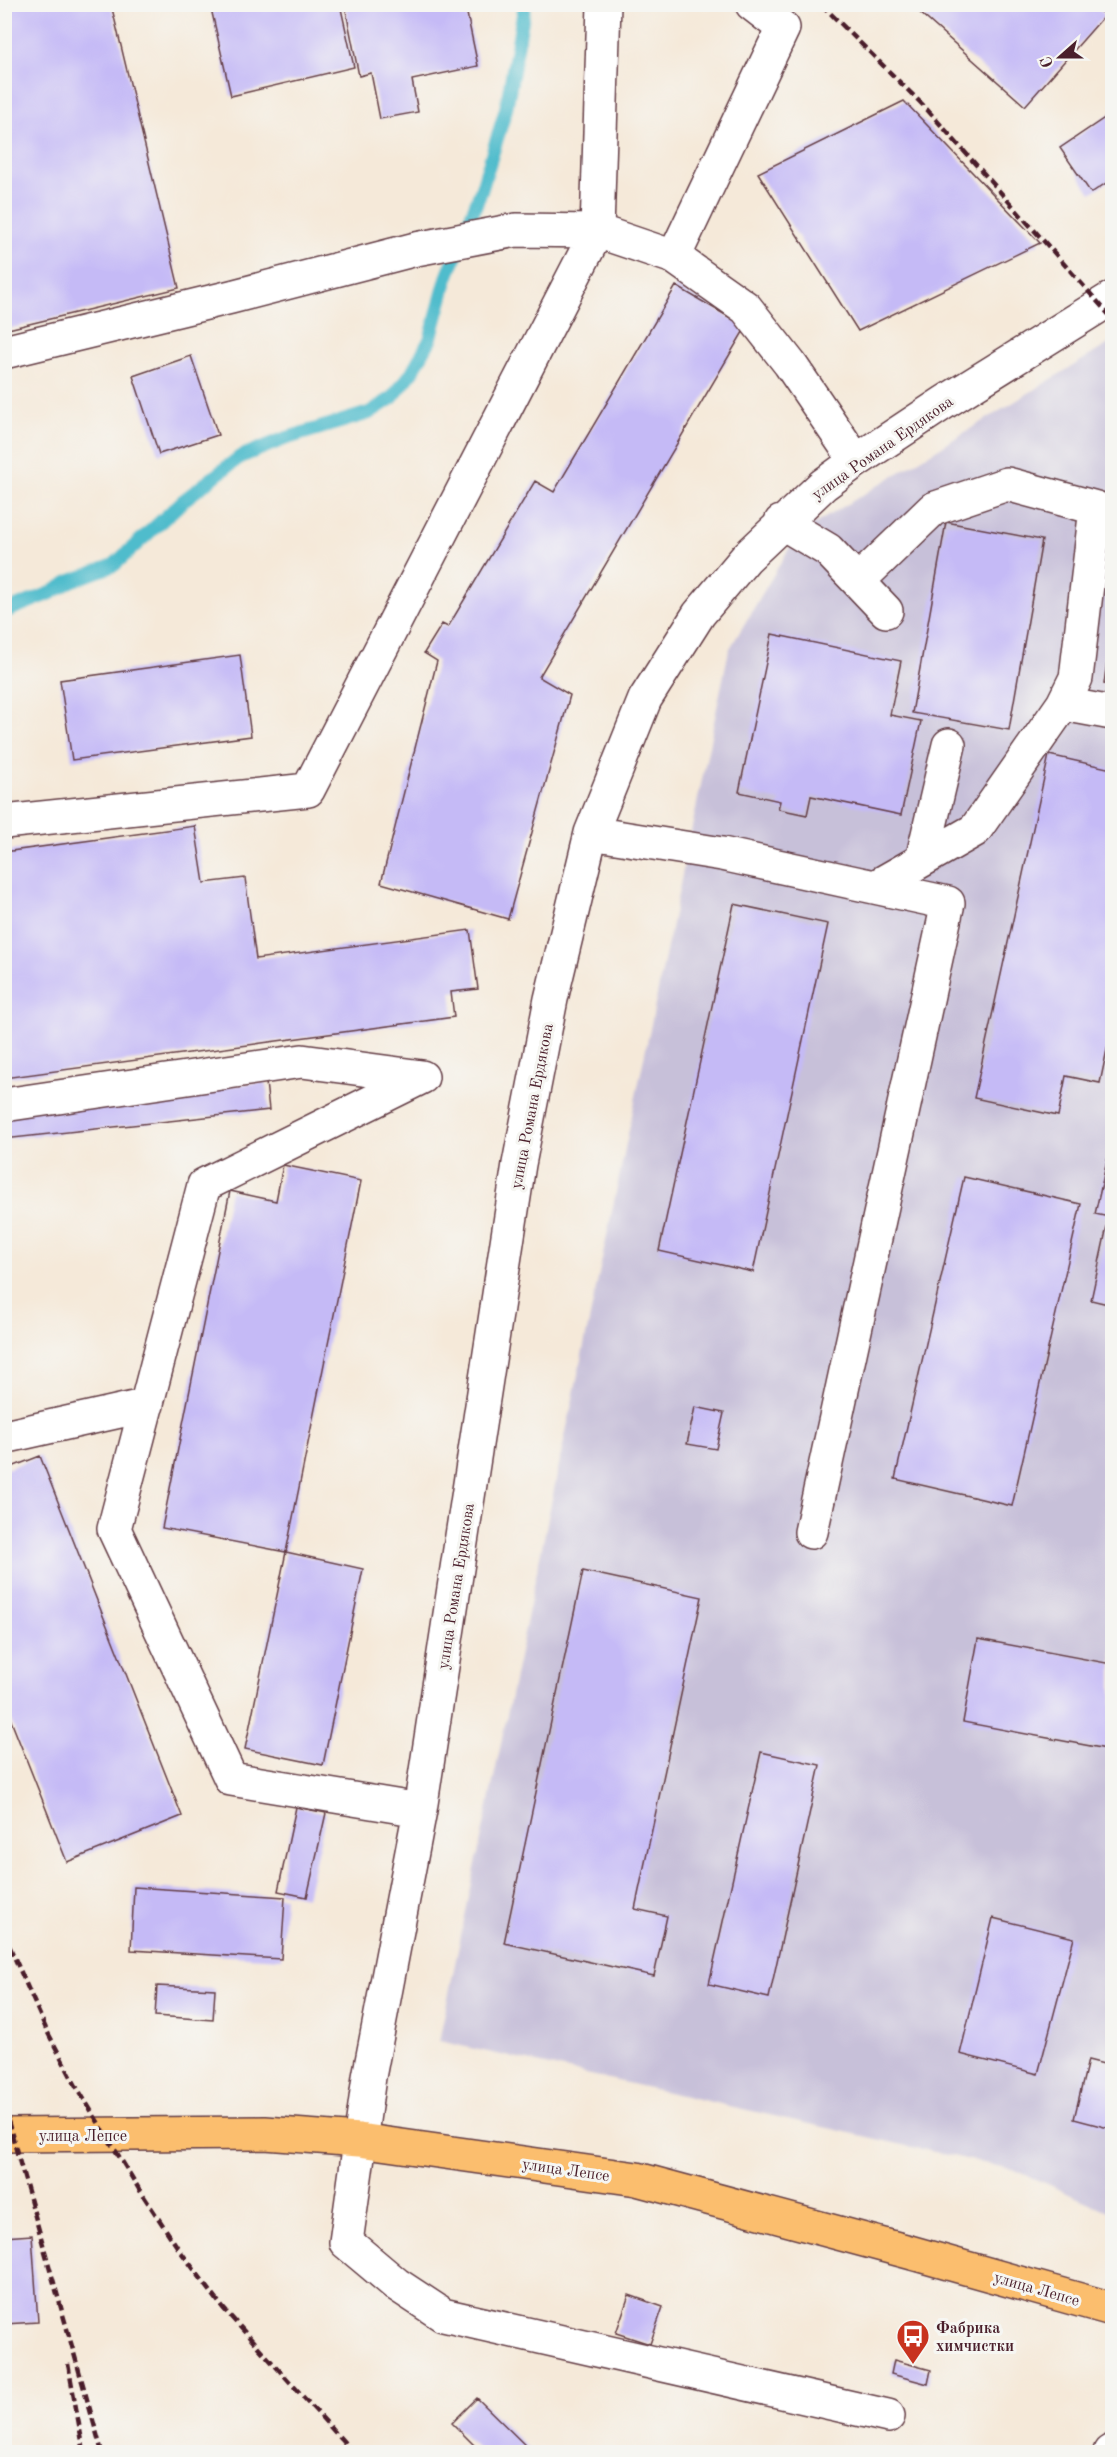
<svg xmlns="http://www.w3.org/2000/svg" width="1117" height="2457" font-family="'Old Standard TT',serif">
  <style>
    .industrial { fill: #c7c0d9 }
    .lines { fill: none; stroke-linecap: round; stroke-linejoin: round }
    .stream { stroke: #50bccc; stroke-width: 14 }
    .building { fill: #c5baf6 }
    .minor-casing { stroke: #643d45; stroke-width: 36 }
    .major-casing { stroke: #643d45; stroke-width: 36 }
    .minor { stroke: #fff; stroke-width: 33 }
    .major { stroke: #fbbe6e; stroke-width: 33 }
    .rail { stroke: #4a1f2b; stroke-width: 4.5; stroke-dasharray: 9 4.5; stroke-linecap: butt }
    .labels { text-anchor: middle; stroke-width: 6; stroke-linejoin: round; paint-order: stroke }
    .street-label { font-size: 16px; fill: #4a1f2b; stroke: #f6f6f2 }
    .poi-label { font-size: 16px; font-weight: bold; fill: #4a1f2b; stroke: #f6f6f2; text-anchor: start }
  </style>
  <rect width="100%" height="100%" fill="#f6f6f2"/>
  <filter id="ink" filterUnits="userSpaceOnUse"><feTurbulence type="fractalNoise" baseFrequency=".0167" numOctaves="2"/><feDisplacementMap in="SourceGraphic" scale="12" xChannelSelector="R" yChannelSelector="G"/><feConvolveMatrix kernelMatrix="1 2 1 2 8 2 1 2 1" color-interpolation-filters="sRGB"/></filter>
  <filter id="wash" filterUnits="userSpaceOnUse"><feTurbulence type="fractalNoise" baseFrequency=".008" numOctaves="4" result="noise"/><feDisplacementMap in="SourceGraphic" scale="24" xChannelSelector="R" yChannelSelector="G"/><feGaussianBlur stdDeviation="1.35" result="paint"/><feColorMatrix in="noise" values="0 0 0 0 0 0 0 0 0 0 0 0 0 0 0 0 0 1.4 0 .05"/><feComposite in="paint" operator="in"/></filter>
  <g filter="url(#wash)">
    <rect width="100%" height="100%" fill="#f5e9d9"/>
    <path class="industrial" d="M1112 342V2213L1015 2170 439 2041 729 650 797 535Z"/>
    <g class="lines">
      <path class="stream" d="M4 612 51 593 71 581 114 565 184 500 240 457 284 439 369 413 392 398 411 374 430 340 447 278 481 191 506 109 525 4"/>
    </g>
    <g id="blocks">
      <path class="building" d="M4 4H111L179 288 4 330Z
        M210 4H340L354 67 231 96Z
        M351 4H465L478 66 412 80 418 112 380 119 371 73 359 76 345 6Z
        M910 4H1093L1105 15 1025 106Z
        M904 101 1040 243 858 331 758 173Z
        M1112 113V179L1091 193 1060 148Z
        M676 286 746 327 539 677 570 695 508 919 381 883 437 661 424 653 442 624 448 627 535 481 554 492Z
        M191 356 218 435 159 454 133 376Z
        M946 522 1042 540 1009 730 912 713Z
        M1111 632H1112V685L1104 684Z
        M772 634 901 661 890 715 921 721 901 815 811 796 807 815 778 809 780 801 739 792Z
        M240 655 251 736 72 760 60 680Z
        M1049 755 1112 769V1026L1100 1083 1066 1076 1058 1116 974 1098Z
        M195 826 204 883 245 878 256 959 470 930 478 989 451 992 454 1017 4 1078V852Z
        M734 904 828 924 753 1272 659 1251Z
        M266 1082 269 1110 4 1139V1110Z
        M1112 1139V1305L1091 1300 1109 1217 1095 1214Z
        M283 1165 361 1181 286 1552 162 1528 230 1191 276 1201Z
        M964 1177 1081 1204 1012 1506 895 1479Z
        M695 1407 724 1413 716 1449 687 1444Z
        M40 1456 182 1816 67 1862 4 1703V1470Z
        M286 1552 363 1569 323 1765 245 1749Z
        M583 1571 702 1597 635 1909 667 1916 654 1976 504 1943Z
        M978 1639 1112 1664V1750L963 1722Z
        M761 1752 820 1765 769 1998 709 1984Z
        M296 1807 326 1813 307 1897 278 1891Z
        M134 1887 285 1897 281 1959 131 1950Z
        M993 1918 1074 1938 1038 2074 960 2054Z
        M157 1986 215 1989 213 2020 155 2016Z
        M1088 2060 1112 2066V2129L1074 2119Z
        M32 2235 38 2322 4 2324V2237Z
        M629 2295 663 2307 650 2344 616 2333Z
        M894 2360 931 2370 928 2384 891 2374Z
        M477 2398 532 2452H481L452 2423Z"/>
    </g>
  </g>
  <g filter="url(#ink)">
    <use href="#blocks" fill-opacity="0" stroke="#643d45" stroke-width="1.5"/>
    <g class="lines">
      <defs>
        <path id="minor" d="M752 4 783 28 674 257 746 308 790 364 856 461
          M4 352 231 297 416 249 516 230 597 231 674 257
          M781 522 828 550 886 611
          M858 581 933 509 1007 484 1096 508 1076 678 1063 704
          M4 822 308 790 597 231 604 4
          M591 833 722 854 948 903 811 1532
          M922 860 949 745
          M875 887 975 830 1063 704 1112 713
          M4 1105 302 1061 422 1077 204 1185 114 1529 231 1779 420 1810
          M4 1437 147 1405
          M888 2416 443 2315 396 2284 346 2242 369 2077 420 1810 519 1164 551 999 591 833 645 699 699 614 746 558 823 485 856 461 945 402 1112 298
          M1110 2452 1112 2451"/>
        <path id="major" d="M4 2135 265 2133 359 2140 637 2179 909 2252 1112 2309"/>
      </defs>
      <use href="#minor" class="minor-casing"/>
      <use href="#major" class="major-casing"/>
      <use href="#minor" class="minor"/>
      <use href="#major" class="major"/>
      <path class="rail" d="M821 4 924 106 1112 318
        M4 1934 47 2031 76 2086 139 2189 178 2248 223 2308 353 2452
        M4 2107 102 2452
        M68 2364 84 2452"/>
    </g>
  </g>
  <defs>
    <symbol id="bus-pin" viewBox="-11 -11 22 30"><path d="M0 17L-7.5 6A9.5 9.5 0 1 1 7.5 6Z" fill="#c8321e" stroke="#f6f6f2"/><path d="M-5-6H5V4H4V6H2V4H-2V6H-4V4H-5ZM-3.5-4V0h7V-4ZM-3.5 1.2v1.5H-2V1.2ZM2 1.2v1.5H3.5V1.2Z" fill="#fff"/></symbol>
  </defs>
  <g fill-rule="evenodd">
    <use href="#bus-pin" x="894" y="2317" width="38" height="52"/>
  </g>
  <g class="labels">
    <g class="street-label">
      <text transform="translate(882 447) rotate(-35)" y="6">улица Романа Ердякова</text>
      <text transform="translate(531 1106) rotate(-79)" y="6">улица Романа Ердякова</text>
      <text transform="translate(455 1586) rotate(-81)" y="6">улица Романа Ердякова</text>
      <text x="83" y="2141">улица Лепсе</text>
      <text transform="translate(566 2169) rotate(8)" y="6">улица Лепсе</text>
      <text transform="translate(1037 2288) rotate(16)" y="6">улица Лепсе</text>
    </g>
    <g class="poi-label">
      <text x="936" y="2333">Фабрика<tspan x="936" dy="18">химчистки</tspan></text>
    </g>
  </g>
  <rect width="1117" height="2457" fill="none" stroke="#f6f6f2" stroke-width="24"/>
  <g transform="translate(1060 57) rotate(249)" stroke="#f6f6f2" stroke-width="4.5" paint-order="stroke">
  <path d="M0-4.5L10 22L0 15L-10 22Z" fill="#4a1f2b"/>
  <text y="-9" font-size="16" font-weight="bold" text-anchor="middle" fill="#4a1f2b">С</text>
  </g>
</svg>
